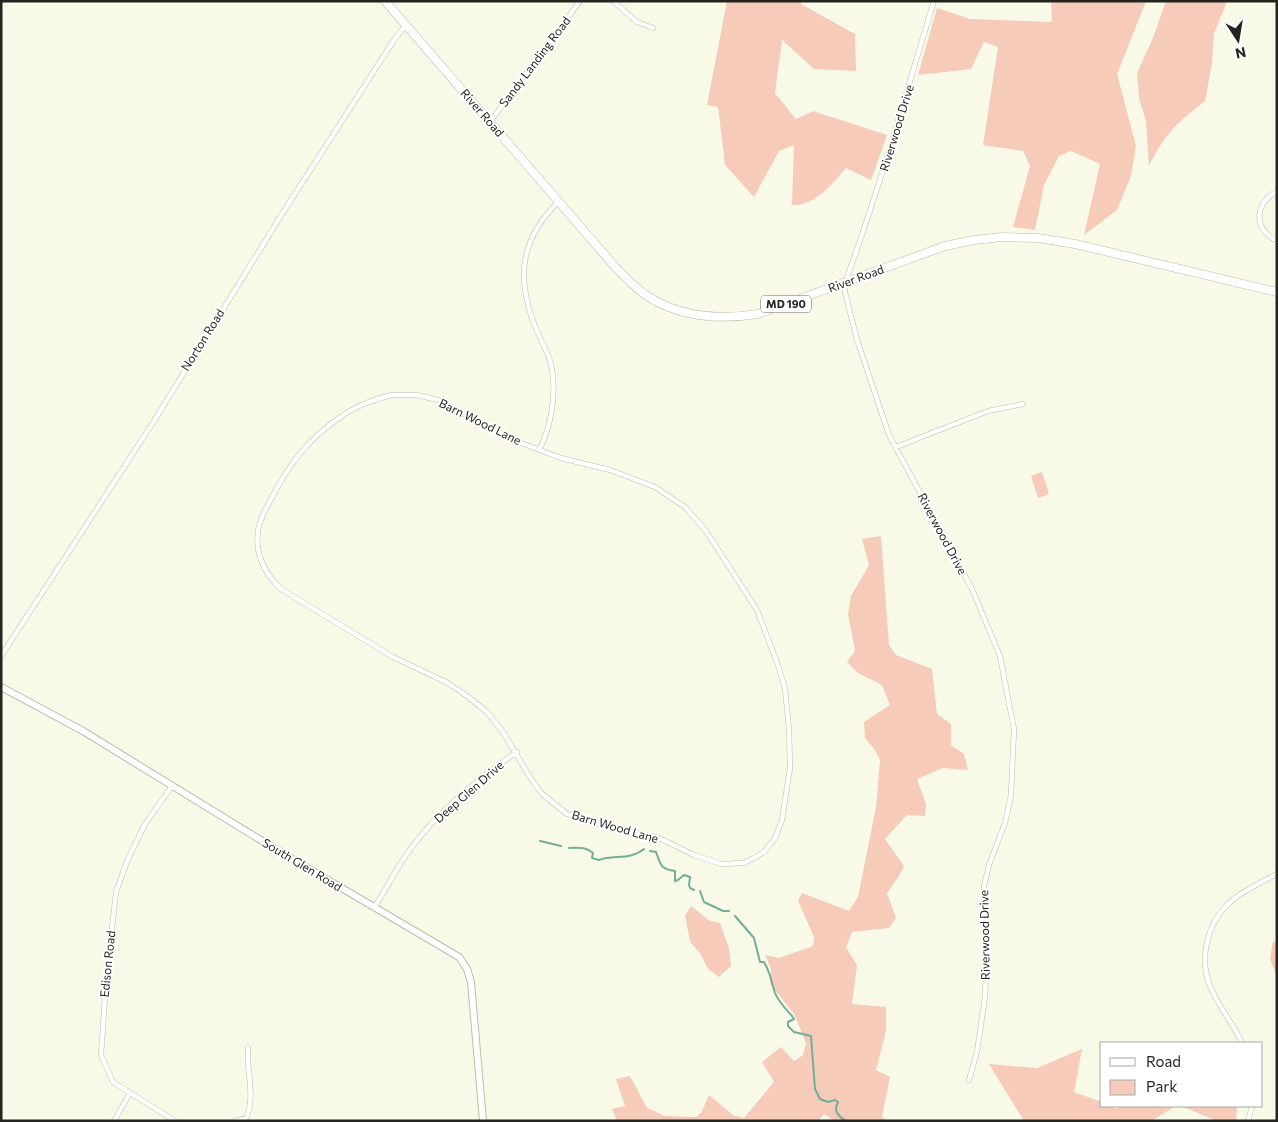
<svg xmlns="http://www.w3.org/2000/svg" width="1278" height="1122" font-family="Commissioner,sans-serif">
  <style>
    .green { fill: #f6cbb9 }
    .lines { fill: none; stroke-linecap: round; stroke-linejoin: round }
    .stream { stroke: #70b098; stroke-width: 2 }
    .street-casing { stroke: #bdbdad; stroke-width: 5.5 }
    .secondary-casing { stroke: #bdbdad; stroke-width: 8 }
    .primary-casing { stroke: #bdbdad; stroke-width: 9 }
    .street { stroke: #fff; stroke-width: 4.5 }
    .secondary { stroke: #fff; stroke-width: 6 }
    .primary { stroke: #fff; stroke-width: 8 }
    .labels { text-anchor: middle; stroke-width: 4; stroke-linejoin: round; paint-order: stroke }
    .shield { fill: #fff; stroke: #666662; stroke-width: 1 }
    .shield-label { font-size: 11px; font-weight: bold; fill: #25251f }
    .street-label { font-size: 12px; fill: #25251f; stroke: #fff }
  </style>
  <rect width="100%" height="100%" fill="#f9f9e8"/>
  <path class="green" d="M727 1H802L801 4 855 34 856 71 814 69 782 40 775 93 796 119 813 111 887 135 871 180 846 168C833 183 814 207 792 205L794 145 779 151 754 197 725 165 718 107 707 105Z
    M1051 1H1146L1117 74 1136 146 1131 176 1117 210 1084 235 1100 164 1071 151 1059 156 1044 185 1035 230 1013 227 1030 166 1023 151 983 145 998 47 984 42 971 69 918 75 937 8 970 19 1052 22Z
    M1166 1H1227L1214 34 1212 63 1205 101C1177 123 1165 133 1149 166L1146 121 1139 98 1137 73 1153 38Z
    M1042 472 1049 494 1038 498 1031 476Z
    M881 536 889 645 896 655 932 669 937 714 951 724V745L964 754 968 770 943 768 917 779 926 804 925 816 907 815 885 839 904 866 899 876 887 893 896 918 889 928 852 932 846 947 857 965 852 1004 886 1007V1031L876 1070 890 1077 882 1117 887 1121H835L824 1114 818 1121H617L612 1109 625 1106 616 1079 630 1076 647 1108 665 1116 696 1117 701 1113 709 1095 733 1115 744 1118 774 1082 762 1062 781 1047 794 1061 803 1055 806 1043 794 1014 770 984 771 969 765 955 779 958 813 946 814 937 798 901 802 893 849 911 858 897 876 807 880 760 875 750 865 738 864 722 890 705 882 685 858 673 847 662 855 651 848 614 851 596 869 565 862 539Z
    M691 906 710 921 720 923 729 948 731 966 719 977 708 969 700 953 690 942 685 915Z
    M1273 941 1277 945V977L1270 959Z
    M1082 1049 1074 1092 1102 1102V1106H1110L1118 1109V1106H1176L1151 1121H1024L989 1064 1037 1068Z
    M1181 1106H1237L1236 1121H1217Z"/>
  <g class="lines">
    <path class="stream" d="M540 841 561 846
      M569 848C578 848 585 846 593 853L592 858 599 860C614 854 629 861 644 849
      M650 851 656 852C661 865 660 869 675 871V881L678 880 684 875 690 877 689 885 690 888 694 890
      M700 891 704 902 723 911H729
      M735 916 754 938 760 962H764C771 974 771 981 775 993 778 1001 786 1009 792 1016L794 1019 788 1022V1026L794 1032 811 1036 815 1089 820 1099 828 1102 835 1100 838 1102C833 1111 838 1115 845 1121"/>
    <defs>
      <path id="street" d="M613 1 637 22 653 28
        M934 1C905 96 879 190 845 283V292L857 340 889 435 972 589 1000 656 1014 729 1011 795 1005 823 989 865 984 886 987 948 985 997 977 1052 969 1080
        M490 122 580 1
        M1277 191C1254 205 1253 228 1277 241
        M391 395H417L438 400 516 441 561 458 610 470 655 487 685 507 706 531 757 610 778 665 785 689 789 729 790 768 782 820 775 838 764 852 754 858 744 863 722 864 694 855 659 838 587 821 567 814 541 793 528 774 503 732 487 712 467 696 446 682 393 657 281 589C265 574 255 554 258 531 259 520 266 509 271 499 289 464 308 439 342 416 357 405 374 400 391 395Z
        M896 447 988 411 1023 404
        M539 450C552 425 557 391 551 364 547 349 538 336 533 321 516 274 522 238 558 202
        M1 656 154 421 282 214 394 40 406 25
        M172 786 145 824 128 859 116 892 106 983 101 1055 113 1082 175 1121
        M374 908C384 893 392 877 402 861 431 817 473 782 517 752
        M1242 1043C1233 1023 1218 1006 1210 986 1199 959 1207 924 1228 904 1242 891 1260 883 1277 874
        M114 1121 130 1093
        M235 1121 246 1118C256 1098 246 1070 248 1047
        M1248 1121 1252 1106"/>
      <path id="secondary" d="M1 687 83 731 272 847 459 957 467 969 471 982 483 1121"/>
      <path id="primary" d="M385 1 617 269C625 277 634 286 643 293 676 317 719 320 758 314L945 246 974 240 1002 237 1038 238 1075 244 1277 292"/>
    </defs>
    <use href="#street" class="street-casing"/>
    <use href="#secondary" class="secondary-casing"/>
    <use href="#primary" class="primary-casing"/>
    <use href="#street" class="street"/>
    <use href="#secondary" class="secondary"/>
    <use href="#primary" class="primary"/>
  </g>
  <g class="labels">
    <rect class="shield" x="761" y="295.5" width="50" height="17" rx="4"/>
    <g class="shield-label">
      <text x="786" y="308">MD 190</text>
    </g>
    <g class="street-label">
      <text transform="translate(535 62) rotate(-53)" y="4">Sandy Landing Road</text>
      <text transform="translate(482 113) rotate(49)" y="4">River Road</text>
      <text transform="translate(897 128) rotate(-73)" y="4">Riverwood Drive</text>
      <text transform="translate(856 279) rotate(-20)" y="4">River Road</text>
      <text transform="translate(203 340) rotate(-58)" y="4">Norton Road</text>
      <text transform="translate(480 422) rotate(26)" y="4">Barn Wood Lane</text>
      <text transform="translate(942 534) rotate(62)" y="4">Riverwood Drive</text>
      <text transform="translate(469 792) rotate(-41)" y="4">Deep Glen Drive</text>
      <text transform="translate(615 827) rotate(16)" y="4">Barn Wood Lane</text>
      <text transform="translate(302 865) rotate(31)" y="4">South Glen Road</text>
      <text transform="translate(985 935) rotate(-91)" y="4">Riverwood Drive</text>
      <text transform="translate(108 964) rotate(-84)" y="4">Edison Road</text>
    </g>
  </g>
  <rect width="1278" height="1122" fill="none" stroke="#25251f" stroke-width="5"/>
  <rect x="1100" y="1042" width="162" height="65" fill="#ffffff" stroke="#a8a8a5"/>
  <rect x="1110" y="1058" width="25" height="8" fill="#ffffff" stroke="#a8a8a5"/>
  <text x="1146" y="1067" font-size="15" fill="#25251f">Road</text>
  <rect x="1110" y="1080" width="25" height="15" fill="#f6cbb9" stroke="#a8a8a5"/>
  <text x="1146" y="1092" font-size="15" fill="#25251f">Park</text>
  <g transform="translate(1238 40) rotate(168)" stroke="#ffffff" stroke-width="4" paint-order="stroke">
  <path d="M0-4L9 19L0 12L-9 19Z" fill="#25251f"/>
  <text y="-8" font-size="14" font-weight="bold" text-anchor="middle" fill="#25251f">N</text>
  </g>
</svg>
